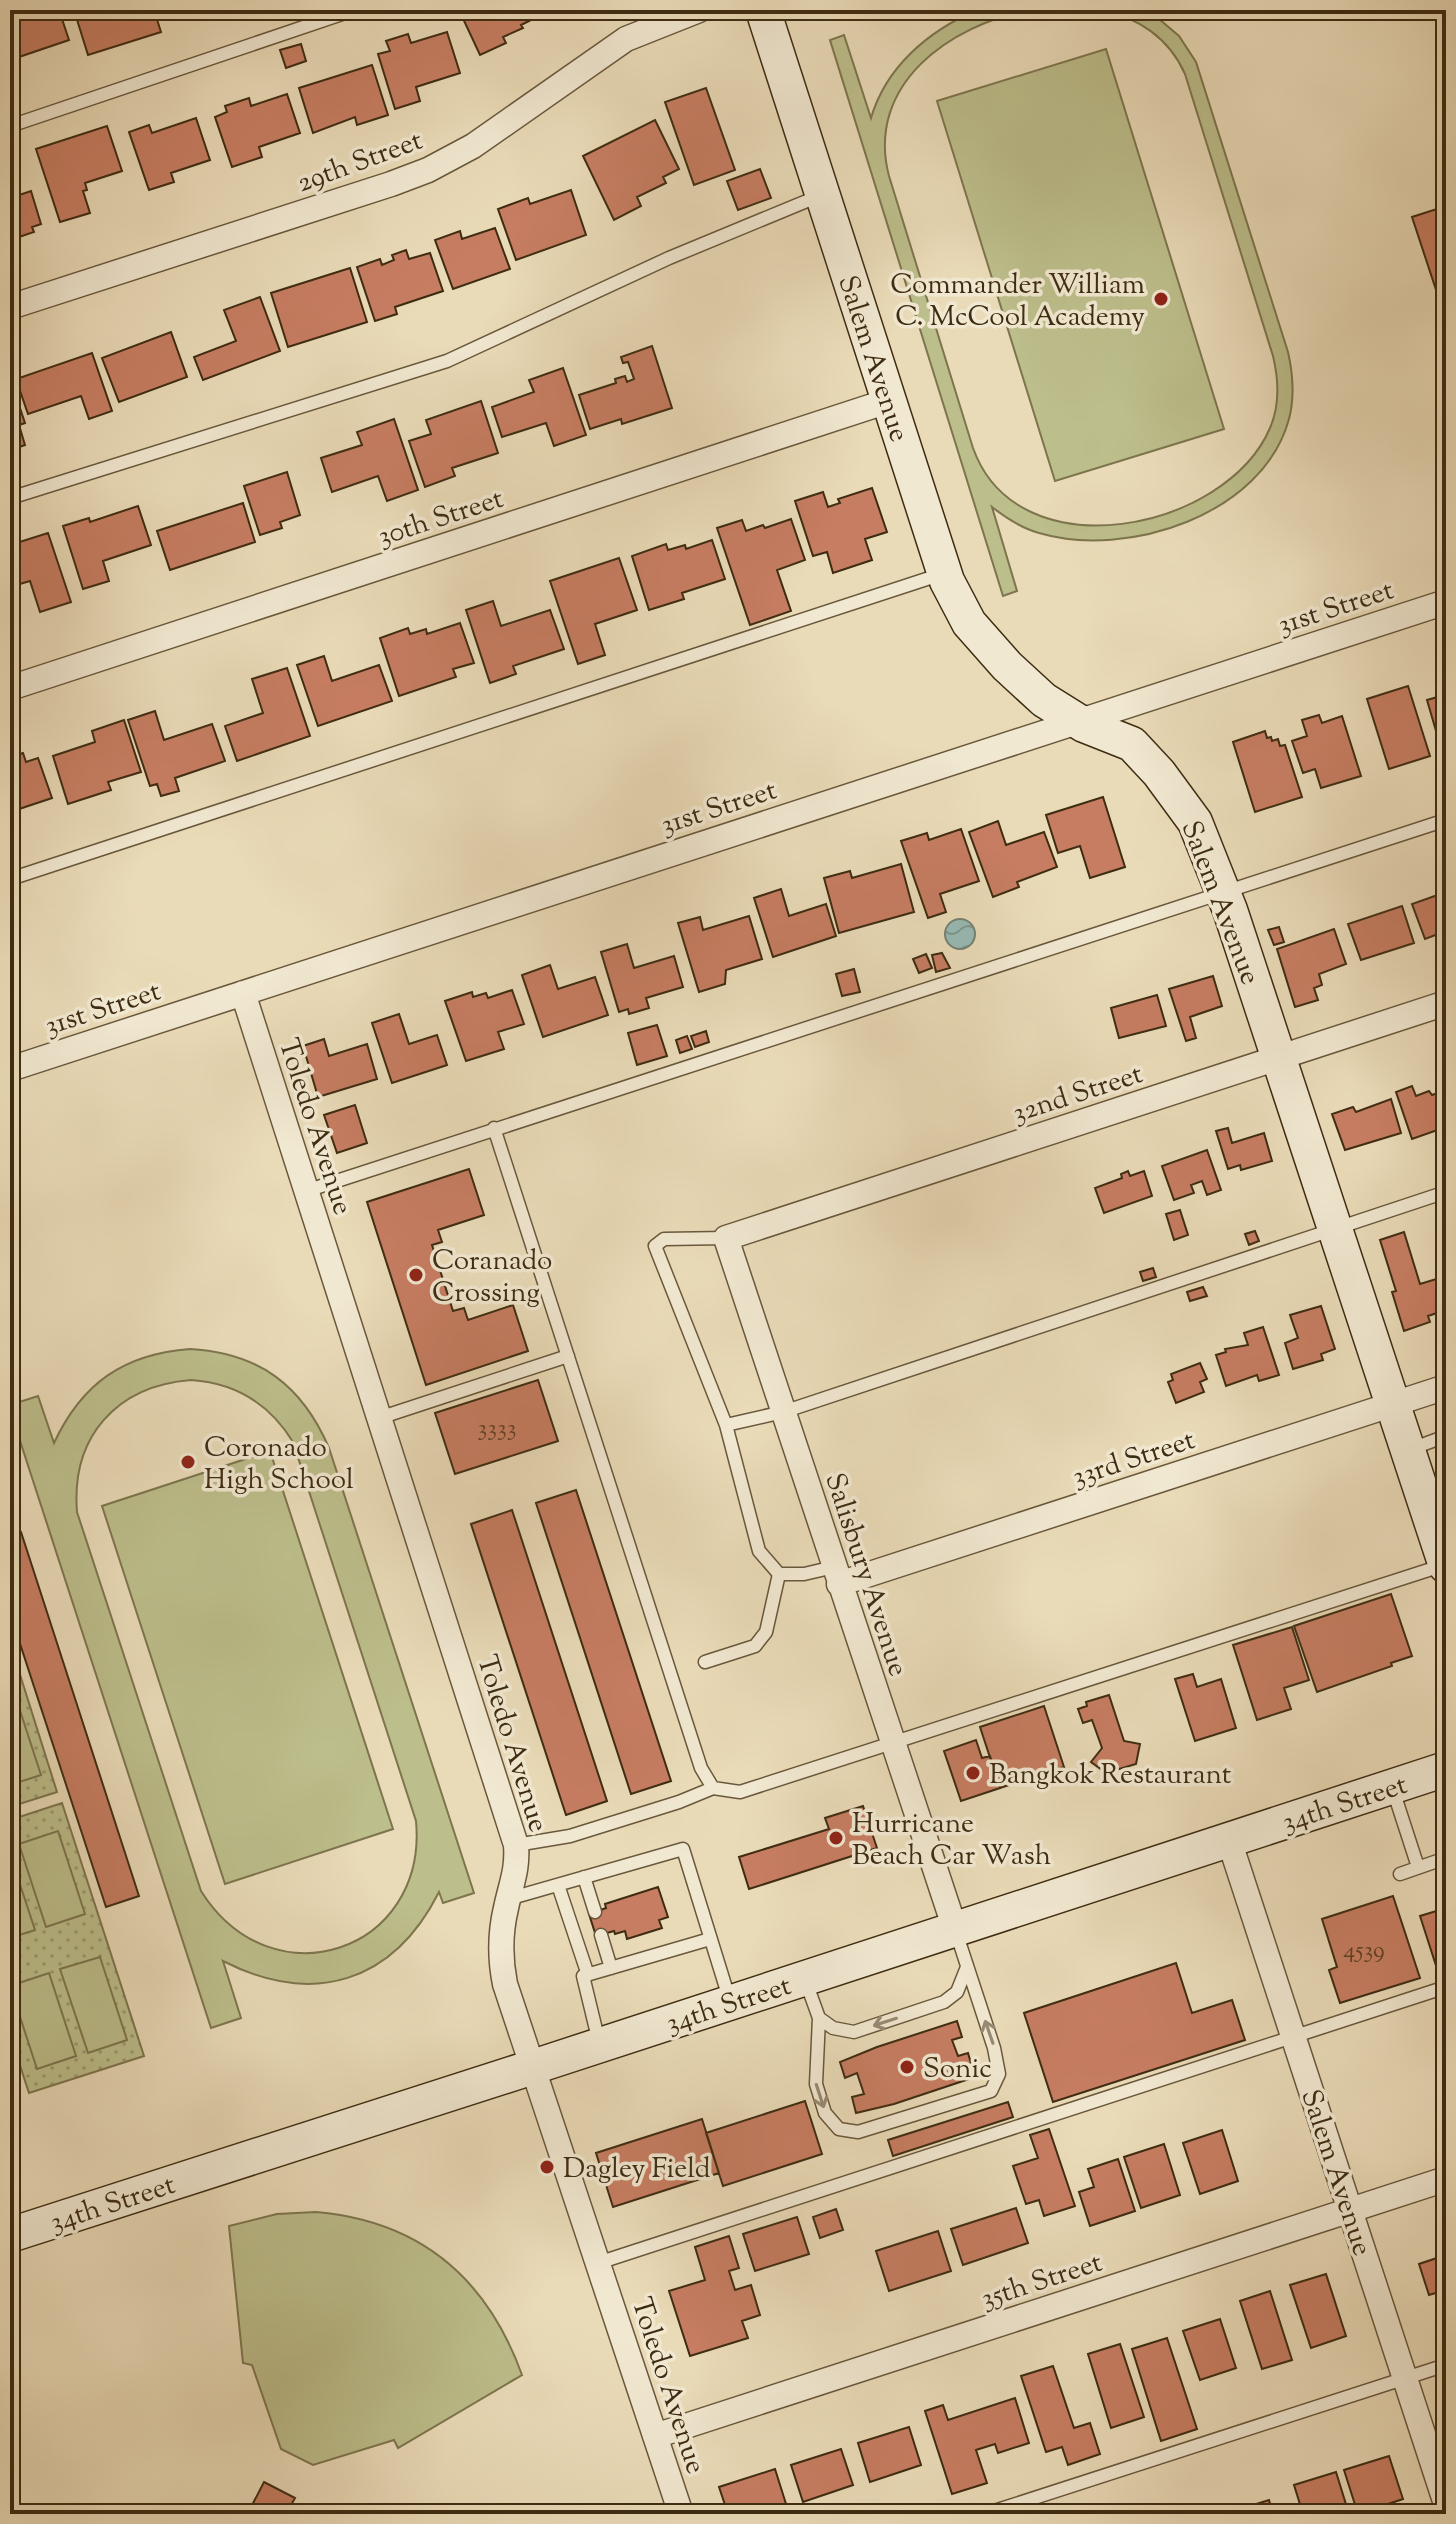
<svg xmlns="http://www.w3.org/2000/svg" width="1456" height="2524" font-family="'Sorts Mill Goudy',serif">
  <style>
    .park { fill: url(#park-dots); stroke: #7d754e; stroke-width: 2 }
    .garden { fill: #bcbe8b; stroke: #7d754e; stroke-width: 2; fill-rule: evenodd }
    .water { fill: url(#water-waves); stroke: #748173; stroke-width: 2 }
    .building { fill: #c77d62; stroke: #3e2c12; stroke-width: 2 }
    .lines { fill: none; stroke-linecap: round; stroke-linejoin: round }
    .lane-casing { stroke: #69583c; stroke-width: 15 }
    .street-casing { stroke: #69583c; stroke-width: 27 }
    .secondary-casing { stroke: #3e2c12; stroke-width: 37 }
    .lane { stroke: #f1e8d1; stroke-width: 12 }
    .street { stroke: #f1e8d1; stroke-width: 24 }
    .secondary { stroke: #f1e8d1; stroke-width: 34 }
    .oneway { stroke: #988a72 }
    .poi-dot { fill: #8f2418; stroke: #f1e8d1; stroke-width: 3 }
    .labels { text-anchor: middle; stroke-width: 7; stroke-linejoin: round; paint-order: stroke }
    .number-label { font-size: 24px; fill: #604026 }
    .street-label { font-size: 28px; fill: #3e2c12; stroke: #f1e8d1 }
    .poi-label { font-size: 28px; fill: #3e2c12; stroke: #f1e8d1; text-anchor: start }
  </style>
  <defs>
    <pattern id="park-dots" width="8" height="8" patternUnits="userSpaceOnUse" patternTransform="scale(2)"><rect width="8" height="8" fill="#bcbe8b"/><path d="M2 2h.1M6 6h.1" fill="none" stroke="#9a9b70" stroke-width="1.8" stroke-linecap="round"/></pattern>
    <pattern id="water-waves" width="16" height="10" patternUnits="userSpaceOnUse" patternTransform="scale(2)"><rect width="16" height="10" fill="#98bab4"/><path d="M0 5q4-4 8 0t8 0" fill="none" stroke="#7d9791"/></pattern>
  </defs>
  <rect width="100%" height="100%" fill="#eadbb8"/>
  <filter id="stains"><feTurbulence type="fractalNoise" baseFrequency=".0025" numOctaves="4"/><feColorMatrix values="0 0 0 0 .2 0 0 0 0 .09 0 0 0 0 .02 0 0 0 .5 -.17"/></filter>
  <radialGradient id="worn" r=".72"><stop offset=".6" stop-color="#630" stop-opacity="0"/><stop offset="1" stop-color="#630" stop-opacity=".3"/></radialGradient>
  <path class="park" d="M17 1665 57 1792 10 1807V1667Z
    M62 1803 144 2056 29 2093 10 2035V1820Z"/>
  <path class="garden" d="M977 10H1031C950 24 865 85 889 176L973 448C1018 574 1226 531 1270 428 1280 405 1279 381 1273 356L1185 74C1169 38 1138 17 1100 10H1147L1152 13 1179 36 1196 62 1288 352C1293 374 1295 396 1289 419 1263 515 1127 559 1039 533 1021 528 1006 518 992 507L1017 591 1003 596 830 40 844 35 871 118C886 67 928 31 977 10Z
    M1106 49 1224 429 1055 481 937 101Z
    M190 1349C259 1353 302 1385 329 1448L474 1893 443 1903 439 1892C393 1983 313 2007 223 1961L241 2018 211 2028 10 1410V1405L38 1396 54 1443C82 1383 124 1354 190 1349ZM191 1380C236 1383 269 1403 293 1442L416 1821C428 1952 272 2004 201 1891L77 1512C71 1437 116 1386 191 1380Z
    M270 1451 393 1829 225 1884 102 1506Z
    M14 1692 41 1775 10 1785V1693Z
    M58 1831 85 1914 46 1927 19 1844Z
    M10 1854 35 1930 10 1938Z
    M100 1957 127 2040 88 2053 60 1969Z
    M49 1973 76 2056 37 2069 10 1986Z
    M316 2212C420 2221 487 2278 522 2375L398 2448 394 2440 313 2465 281 2449 252 2365 243 2363 229 2226 277 2214Z"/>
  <path class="water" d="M945 934a15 15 0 1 1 30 0a15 15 0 1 1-30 0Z"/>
  <path class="building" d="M21 10H28V13L37 10H59L69 40 10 60V14Z
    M74 10H154L161 32 88 55Z
    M459 10H536L539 16 521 25 523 28 503 37 506 43 480 55Z
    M447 32 460 73 416 87 420 101 395 109 378 54 390 51 386 41 408 34 411 43Z
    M301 44 306 61 286 68 280 50Z
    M372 65 388 115 357 125 355 117 313 133 299 88Z
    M706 88 735 170 694 185 665 102Z
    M287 94 300 133 259 147 262 157 232 167 215 117 227 112 225 106 249 98 251 106Z
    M1446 104V133L1437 107Z
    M196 118 210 160 171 173 174 182 149 190 129 132 149 125 152 133Z
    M655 120 679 169 663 177 666 183 637 197 641 206 614 220 583 156Z
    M107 126 122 171 85 183 87 190 83 191 90 213 60 222 36 149Z
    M760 169 771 198 738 210 727 181Z
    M571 190 586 235 516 260 498 209 528 198 530 204Z
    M31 191 41 224 32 227 34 232 10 240V198Z
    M1446 206V306L1442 308 1412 217Z
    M495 228 510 269 453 289 435 240 460 231 462 239Z
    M406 250 409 259 430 253 443 291 395 307 397 314 375 321 357 267 380 259 382 265 394 260 392 255Z
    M350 268 367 322 288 347 271 293Z
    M260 297 280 351 203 380 194 357 236 341 224 310Z
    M171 332 187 377 119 402 102 358Z
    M652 346 672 408 622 424 621 419 590 429 579 395 616 383 615 379 625 376 627 382 634 379 628 362 623 363 621 357Z
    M92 353 112 411 89 419 81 396 28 414 16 379Z
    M563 368 586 435 554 446 546 423 502 437 492 407 534 392 529 380Z
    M10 378 25 423 19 425 25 445 10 450Z
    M481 401 498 453 452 468 455 476 425 487 409 441 431 434 426 420Z
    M394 419 418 490 387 501 378 476 332 492 321 458 362 445 357 432Z
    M287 472 300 515 280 522 282 528 260 535 244 486Z
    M872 488 887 532 865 539 872 560 833 573 827 552 813 556 795 501 823 492 828 507 840 503 838 499Z
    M243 503 255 542 170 570 157 531Z
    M138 506 151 545 103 561 109 581 83 589 63 526 89 518 90 522Z
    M791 519 805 560 777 570 791 611 750 625 717 528 742 520 746 531 763 525 765 528Z
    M48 533 71 602 40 612 30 581 10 587V545Z
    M712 540 725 579 682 593 684 599 649 610 632 556 666 544 668 550 685 545 686 549Z
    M619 558 637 610 595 624 605 655 578 664 550 581Z
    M493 601 501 626 550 610 564 649 513 666 516 674 490 683 466 610Z
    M460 623 474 663 453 669 456 677 399 696 380 638 408 628 410 634 426 629 427 634Z
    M324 656 332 681 379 665 392 701 318 726 297 665Z
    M287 668 310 736 237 761 225 726 263 713 252 679Z
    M1446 678V728L1436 731 1427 700 1441 696 1436 681Z
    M1408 686 1430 756 1389 769 1367 699Z
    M155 711 164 740 212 724 225 761 175 778 179 791 161 796 157 784 150 786 128 720Z
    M1319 715 1322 723 1342 716 1361 776 1321 788 1315 769 1303 773 1292 741 1307 736 1302 720Z
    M124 720 141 772 108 782 111 790 68 804 53 756 95 742 92 731Z
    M1265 731 1267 738 1271 737 1272 741 1278 739 1280 746 1285 745 1302 797 1255 812 1233 742Z
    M23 753 26 762 38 758 52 798 10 812V757Z
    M1103 797 1125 867 1090 878 1080 846 1058 853 1046 815Z
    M998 821 1006 845 1044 832 1057 867 1017 882 1019 887 993 897 969 832Z
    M961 829 979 881 940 894 946 912 928 918 901 841 927 833 929 840Z
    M901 864 914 912 839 933 824 878 850 871 852 878Z
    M781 889 789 916 826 904 836 936 773 957 754 898Z
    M1446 892V931L1425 939 1412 904Z
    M1402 906 1414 943 1361 960 1348 924Z
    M749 916 762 959 726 970 725 984 699 992 678 923 700 917 703 930Z
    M1279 927 1284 942 1274 945 1268 930Z
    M1334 929 1346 964 1319 974 1322 985 1314 988 1318 1000 1295 1007 1277 949Z
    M627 944 634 968 674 956 683 987 646 998 649 1008 629 1014 628 1009 619 1012 601 952Z
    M942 953 950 968 936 972 932 955Z
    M926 954 932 968 919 973 913 959Z
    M550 965 558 989 595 977 608 1015 543 1037 522 975Z
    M854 969 860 992 842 996 836 974Z
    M1213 976 1222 1006 1190 1017 1196 1038 1186 1041 1169 989Z
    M512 990 524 1024 498 1032 504 1049 466 1061 445 1001 472 992 473 997 486 993 488 998Z
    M1157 995 1166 1026 1119 1038 1111 1008Z
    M399 1014 409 1044 437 1035 447 1065 392 1083 372 1023Z
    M657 1025 667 1056 637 1065 628 1033Z
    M706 1031 709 1042 695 1047 691 1036Z
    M687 1036 692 1049 680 1053 676 1040Z
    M324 1039 329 1056 367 1044 377 1079 318 1097 303 1046Z
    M1412 1086 1416 1096 1429 1091 1432 1095 1446 1090V1127L1412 1139 1396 1092Z
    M1391 1099 1401 1133 1345 1150 1332 1114 1353 1107 1356 1112Z
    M355 1105 367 1143 337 1153 324 1115Z
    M1228 1128 1232 1143 1264 1133 1272 1161 1241 1170 1240 1165 1228 1169 1216 1131Z
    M1207 1150 1221 1190 1207 1195 1202 1181 1191 1185 1194 1193 1174 1200 1162 1166Z
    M469 1169 484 1215 438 1230 442 1242 432 1245 453 1311 464 1308 468 1320 513 1305 528 1351 426 1385 367 1202Z
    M1128 1171 1130 1176 1144 1171 1152 1196 1104 1213 1095 1188 1122 1178 1121 1174Z
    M1180 1210 1188 1235 1174 1240 1166 1214Z
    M1255 1231 1259 1241 1249 1245 1245 1234Z
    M1404 1232 1420 1284 1446 1276V1310L1428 1316 1430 1322 1404 1331 1392 1292 1396 1291 1380 1240Z
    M1153 1268 1156 1277 1143 1281 1140 1272Z
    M1203 1287 1207 1296 1190 1301 1187 1292Z
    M1321 1306 1335 1349 1321 1354 1323 1360 1293 1369 1285 1343 1298 1338 1290 1315Z
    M1263 1327 1279 1375 1259 1381 1257 1375 1226 1386 1216 1355 1226 1352 1225 1349 1248 1345 1244 1333Z
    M1200 1363 1207 1379 1200 1382 1204 1392 1176 1403 1168 1382 1173 1380 1171 1374Z
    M538 1380 558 1441 455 1474 435 1413Z
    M576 1490 671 1781 631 1794 536 1503Z
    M512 1510 607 1801 566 1815 471 1524Z
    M21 1532 139 1896 106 1907 10 1613V1536Z
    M1391 1594 1412 1656 1391 1663 1392 1666 1317 1692 1294 1626Z
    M1292 1627 1309 1680 1284 1688 1291 1709 1257 1720 1233 1645Z
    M1193 1674 1197 1687 1221 1679 1236 1728 1195 1741 1175 1679Z
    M1109 1695 1124 1741 1140 1744 1136 1764 1106 1773 1091 1762 1102 1748 1092 1720 1083 1723 1078 1709 1087 1706 1086 1702Z
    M1044 1706 1064 1767 1000 1788 980 1727Z
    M976 1740 982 1758 990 1756 1000 1788 961 1801 944 1751Z
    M863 1806 877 1848 749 1889 739 1857 829 1829 825 1818Z
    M658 1887 668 1917 659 1920 662 1928 627 1939 625 1931 615 1934 614 1931 596 1936 589 1914 606 1908 605 1904Z
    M1393 1896 1420 1978 1340 2003 1329 1970 1337 1967 1322 1919Z
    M1446 1908V1976L1440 1978 1420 1916Z
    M1176 1963 1192 2013 1232 2000 1245 2040 1053 2102 1024 2013Z
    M957 2021 962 2037 952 2040 958 2056 968 2053 975 2077 894 2104 856 2113 852 2097 864 2094 857 2073 845 2078 840 2062 877 2047Z
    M805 2101 822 2154 723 2186 706 2133Z
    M1008 2102 1013 2117 893 2156 888 2140Z
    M702 2119 719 2173 613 2207 596 2153Z
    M1049 2129 1075 2206 1044 2216 1039 2200 1026 2204 1013 2166 1038 2158 1030 2135Z
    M1222 2130 1238 2181 1200 2194 1183 2143Z
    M1164 2144 1180 2195 1141 2208 1124 2157Z
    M1118 2159 1135 2211 1090 2226 1079 2192 1094 2187 1088 2169Z
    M1016 2208 1028 2243 963 2265 951 2229Z
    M836 2209 843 2230 820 2238 813 2217Z
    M797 2217 809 2254 755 2271 743 2234Z
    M938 2231 951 2271 889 2291 876 2251Z
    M729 2236 739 2268 729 2271 735 2290 751 2285 760 2315 742 2321 748 2338 690 2356 669 2291 705 2280 695 2247Z
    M1446 2255V2290L1429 2295 1419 2264Z
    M1326 2274 1346 2336 1311 2348 1290 2285Z
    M1270 2291 1292 2360 1262 2369 1240 2301Z
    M1220 2319 1236 2368 1200 2380 1183 2331Z
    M1167 2338 1197 2429 1161 2441 1132 2349Z
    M1120 2344 1144 2417 1111 2428 1088 2354Z
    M1053 2366 1074 2428 1090 2423 1100 2454 1068 2465 1062 2447 1046 2452 1021 2376Z
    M1015 2398 1029 2443 998 2453 995 2444 976 2450 987 2483 952 2494 925 2411 943 2405 948 2420Z
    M909 2427 921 2465 870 2482 858 2443Z
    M841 2449 853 2485 803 2502 791 2465Z
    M1389 2456 1403 2499 1358 2514 1344 2470Z
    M775 2469 787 2507 765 2514H728L719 2487Z
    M1336 2472 1349 2514H1303L1294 2485Z
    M264 2482 295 2498 286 2514H254L249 2511Z
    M1269 2500 1273 2514H1224Z"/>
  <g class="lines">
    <defs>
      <path id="lane" d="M10 126 354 10
        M10 498 447 361 669 258 819 196
        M10 879 942 574
        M494 1128 701 1768 713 1788
        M306 1191 1446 820
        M379 1418 568 1356
        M726 1425 655 1246 664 1239 726 1238
        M1411 1449 1446 1436
        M834 1567 804 1574H779L759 1551 726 1425 783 1412 1446 1192
        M705 1662 755 1646 766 1632 779 1574
        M1393 1790 1418 1867
        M516 1845 570 1836 679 1802 713 1788 740 1792 1444 1565
        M1400 1874 1446 1858
        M584 1877 595 1912
        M558 1885 588 1975
        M508 1899 683 1849 730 2001
        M601 1935 611 1968
        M806 1982 819 2018 816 2084 825 2113 839 2129 858 2132 991 2091 999 2074 994 2048 956 1932
        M819 2018 833 2028 854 2032 944 2002 957 1992 967 1967
        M599 2042 583 1976 710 1939
        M598 2263 1446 1987
        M985 2514 1446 2365"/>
      <path id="street" d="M10 307 391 184 428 170 473 146 626 39 699 10
        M10 688 888 401
        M243 993 516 1845C518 1870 511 1884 506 1908 500 1933 500 1959 505 1984L681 2514
        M10 1069 1446 602
        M839 1584 1446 1387
        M1229 1840 1446 2504
        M955 1929 726 1238 1446 1003
        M655 2436 1446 2179"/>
      <path id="secondary" d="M763 10 947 581 969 623 1007 666 1044 700 1084 725 1132 744 1159 773 1195 822 1230 910 1446 1566
        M10 2235 533 2067 1446 1769"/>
    </defs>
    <use href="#lane" class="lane-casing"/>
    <use href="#street" class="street-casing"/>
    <use href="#secondary" class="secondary-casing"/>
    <use href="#lane" class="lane"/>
    <use href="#street" class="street"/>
    <use href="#secondary" class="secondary"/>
  </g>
  <defs><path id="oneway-shaft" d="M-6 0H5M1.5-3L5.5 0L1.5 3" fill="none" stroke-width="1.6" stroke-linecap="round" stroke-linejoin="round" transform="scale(2)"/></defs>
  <g class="oneway">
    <use href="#oneway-shaft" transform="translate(885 2022) rotate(162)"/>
    <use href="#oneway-shaft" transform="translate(989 2032) rotate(-109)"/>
    <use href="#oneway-shaft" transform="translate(820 2096) rotate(72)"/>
  </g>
  <g class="poi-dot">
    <circle cx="1161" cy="299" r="8"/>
    <circle cx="416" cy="1275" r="8"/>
    <circle cx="188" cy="1462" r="8"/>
    <circle cx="973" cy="1773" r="8"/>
    <circle cx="836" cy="1838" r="8"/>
    <circle cx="907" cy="2067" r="8"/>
    <circle cx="547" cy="2167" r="8"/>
  </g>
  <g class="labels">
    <g class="number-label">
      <text x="497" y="1435">3333</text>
      <text x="1364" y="1957">4539</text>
    </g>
    <g class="street-label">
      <text transform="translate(359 160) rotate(-20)" y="10">29th Street</text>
      <text transform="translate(875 358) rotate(72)" y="10">Salem Avenue</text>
      <text transform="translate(440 516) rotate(-18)" y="10">30th Street</text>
      <text transform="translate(1335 606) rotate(-18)" y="10">31st Street</text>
      <text transform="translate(718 806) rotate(-18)" y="10">31st Street</text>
      <text transform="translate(1222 902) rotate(69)" y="10">Salem Avenue</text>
      <text transform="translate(102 1007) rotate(-18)" y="10">31st Street</text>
      <text transform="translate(1077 1092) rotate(-18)" y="10">32nd Street</text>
      <text transform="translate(317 1126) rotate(72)" y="10">Toledo Avenue</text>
      <text transform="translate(1133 1457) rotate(-18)" y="10">33rd Street</text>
      <text transform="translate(868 1574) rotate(72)" y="10">Salisbury Avenue</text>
      <text transform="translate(514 1743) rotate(73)" y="10">Toledo Avenue</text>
      <text transform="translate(1344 1802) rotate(-18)" y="10">34th Street</text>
      <text transform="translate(728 2003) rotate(-18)" y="10">34th Street</text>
      <text transform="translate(1338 2172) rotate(72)" y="10">Salem Avenue</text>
      <text transform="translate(112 2202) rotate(-18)" y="10">34th Street</text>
      <text transform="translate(1041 2279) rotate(-18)" y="10">35th Street</text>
      <text transform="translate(670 2385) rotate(72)" y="10">Toledo Avenue</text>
    </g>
    <g class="poi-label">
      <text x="1145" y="293" text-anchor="end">Commander William<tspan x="1145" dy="32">C. McCool Academy</tspan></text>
      <text x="432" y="1269">Coranado<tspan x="432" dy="32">Crossing</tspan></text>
      <text x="204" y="1456">Coronado<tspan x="204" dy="32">High School</tspan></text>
      <text x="989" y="1783">Bangkok Restaurant</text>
      <text x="852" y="1832">Hurricane<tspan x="852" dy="32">Beach Car Wash</tspan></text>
      <text x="923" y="2077">Sonic</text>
      <text x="563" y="2177">Dagley Field</text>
    </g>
  </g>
  <rect width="1456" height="2524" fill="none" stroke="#eadbb8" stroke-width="40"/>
  <rect x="12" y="12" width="1432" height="2500" fill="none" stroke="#3e2c12" stroke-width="4"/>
  <rect x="20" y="20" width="1416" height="2484" fill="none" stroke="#3e2c12" stroke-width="2"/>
  <rect width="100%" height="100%" filter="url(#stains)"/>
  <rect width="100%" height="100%" fill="url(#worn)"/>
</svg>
